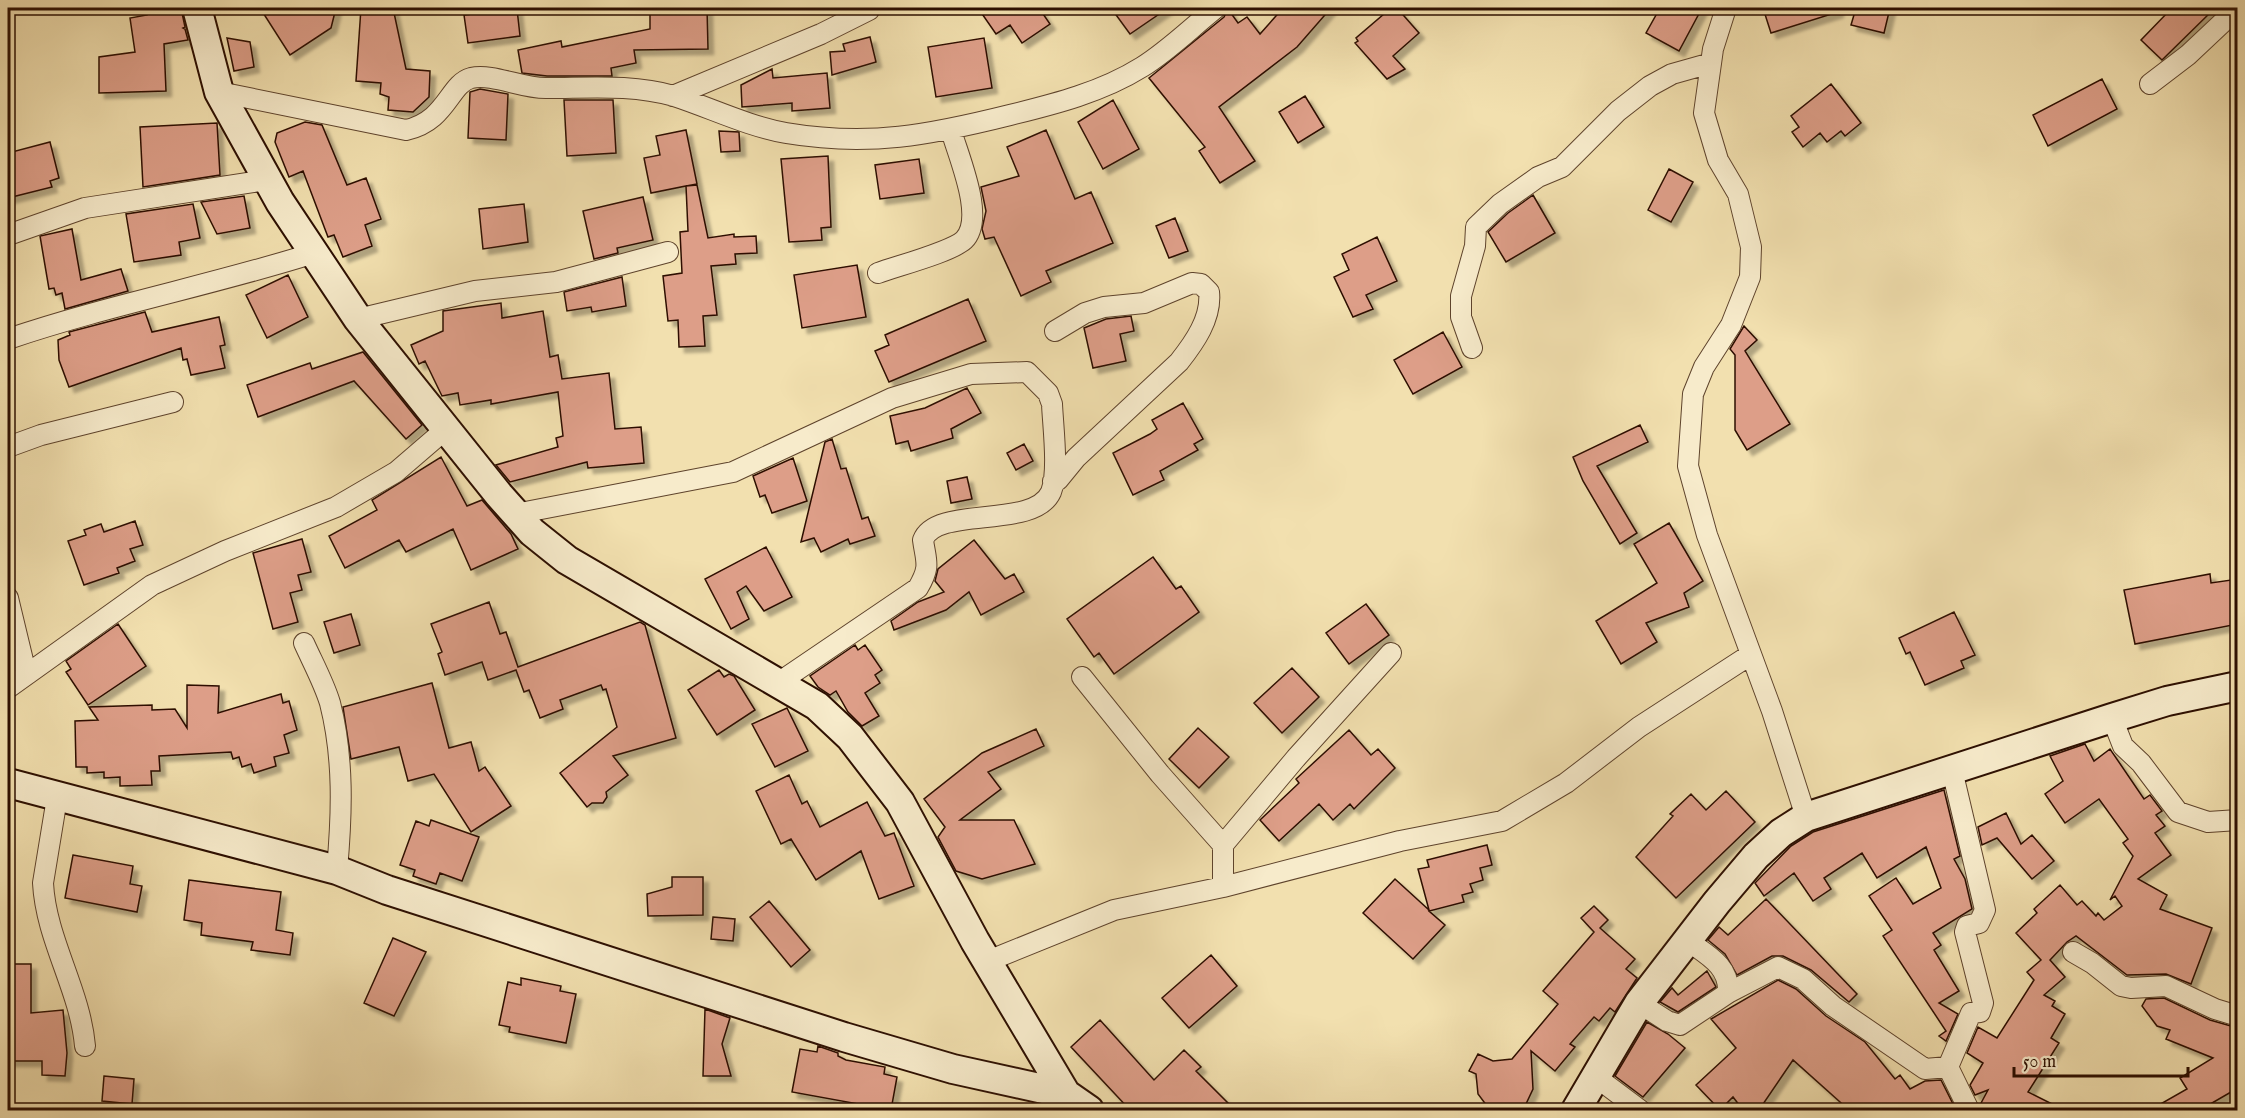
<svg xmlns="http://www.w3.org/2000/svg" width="2245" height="1118" font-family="'IM FELL English',serif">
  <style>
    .building { fill: #dd9e88; stroke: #2d0f01; stroke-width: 1.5; filter: url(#shadow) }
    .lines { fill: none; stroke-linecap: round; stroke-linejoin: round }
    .street-casing { stroke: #5e432c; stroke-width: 22 }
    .secondary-casing { stroke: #2d0f01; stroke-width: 32 }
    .street { stroke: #f7ebcb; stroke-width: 20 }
    .secondary { stroke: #f7ebcb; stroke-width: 28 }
  </style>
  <defs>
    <filter id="shadow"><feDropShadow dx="5.5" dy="5.5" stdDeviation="1.5" flood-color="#0004"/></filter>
  </defs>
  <rect width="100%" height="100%" fill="#f2e0af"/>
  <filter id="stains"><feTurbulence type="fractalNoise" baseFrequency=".00333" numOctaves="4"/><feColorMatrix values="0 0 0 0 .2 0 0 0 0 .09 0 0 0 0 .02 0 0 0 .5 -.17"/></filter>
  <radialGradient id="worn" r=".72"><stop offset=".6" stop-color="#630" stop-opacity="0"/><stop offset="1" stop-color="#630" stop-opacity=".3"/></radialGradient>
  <path class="building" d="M168 8H181L185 27 183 28 185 29 188 40 164 44 166 91 99 93V57L135 52 130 18 147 15 146 10Z
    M260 8H336L331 28 290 55Z
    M361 8H393L406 69 430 71 429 97 413 112 388 110 389 97 380 94 381 83 356 81Z
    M650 8H707L708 49 634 50 636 63 611 68 612 76H547L522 73 518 50 561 41 562 47 650 29Z
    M978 8H1039L1050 24 1022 43 1010 25 996 34Z
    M1111 8H1168L1130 34Z
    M1283 8H1331L1297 47 1219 107 1255 161 1220 183 1199 151 1205 147 1149 78 1224 17 1228 9 1238 23 1247 17 1260 34Z
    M1391 8H1397L1419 33 1393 56 1405 69 1387 79 1355 43 1358 41 1356 38Z
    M1660 8H1702L1679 51 1646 33Z
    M1763 8H1838V12L1771 33Z
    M1856 8H1890L1884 33 1851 25Z
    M2172 8H2215L2162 60 2141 40Z
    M517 9 520 36 468 43 464 15Z
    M870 37 876 62 832 75 830 52 845 51 843 44Z
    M227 38 250 42 254 67 234 71Z
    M984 38 992 88 936 97 928 47Z
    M772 69 773 78 827 73 830 108 792 111V103L742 107 741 85Z
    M2102 79 2117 109 2048 146 2033 115Z
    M1831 84 1861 123 1845 136 1841 131 1827 142 1820 133 1803 147 1792 132 1799 127 1791 116Z
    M480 89 508 94 506 140 468 138 470 92Z
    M1305 96 1324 127 1298 143 1279 112Z
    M564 100H613L616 153 567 156Z
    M1113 100 1139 149 1103 169 1078 122Z
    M305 122 322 125 347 185 366 178 381 219 365 225 372 246 343 257 334 235 328 237 303 171 289 177 275 142 277 133Z
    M217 123 220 175 143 187 140 127Z
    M686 130 697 184 686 186 697 185 708 238 734 234V237L756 236 757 253 735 254 736 264 711 266 717 315 703 316 705 346 679 347 678 320 668 321 663 276 682 273 680 232 688 231 686 186 651 193 644 158 660 155 656 136Z
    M1046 130 1075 199 1091 192 1113 243 1046 271 1051 282 1021 296 994 237 985 239 982 229 986 211 981 187 1019 176 1007 147Z
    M719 131 739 132 740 151 721 152Z
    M50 142 59 178 50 181 52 187 8 198V153Z
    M828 156 831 227 821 228 822 240 789 242 781 159Z
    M919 159 924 193 880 199 875 165Z
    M1669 169 1693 182 1671 222 1648 210Z
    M1533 195 1555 233 1506 262 1488 232 1508 213Z
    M244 196 250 228 217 234 201 202Z
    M643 197 653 240 617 248 618 253 594 259 583 211Z
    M193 204 200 238 179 242 181 255 134 262 126 214Z
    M524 204 528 242 483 249 479 209Z
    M1175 218 1188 251 1169 258 1156 226Z
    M72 229 81 280 121 269 128 291 65 309 62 293 56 295 54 288 49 289 40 236Z
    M1377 237 1397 281 1366 295 1373 309 1353 317 1334 277 1349 270 1342 254Z
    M857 265 866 317 802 328 794 275Z
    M288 275 308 317 267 338 246 295Z
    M622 277 626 306 592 312 591 307 567 311 564 292Z
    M968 299 986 341 889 382 875 351 889 345 885 335Z
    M501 303 502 318 543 311 550 357 558 355 562 379 609 373 615 429 641 427 644 463 588 468 587 462 510 482 496 465 558 447 556 438 563 436 558 392 491 404V400L460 405 458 393 442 396 425 361 419 364 411 345 443 331V311Z
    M145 312 152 332 219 317 225 345 220 346 225 368 191 375 187 359 183 360 181 348 69 387 59 360 58 340 70 335 69 332Z
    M1131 316 1134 331 1120 334 1126 361 1093 368 1084 328 1106 319Z
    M1744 326 1757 340 1745 351 1790 424 1747 450 1735 430V355L1730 349Z
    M1443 332 1462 367 1413 394 1394 360Z
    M363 352 422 425 406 439 354 381 258 417 247 385 310 363 312 369Z
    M967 388 981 413 951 429 953 438 911 451 908 441 896 444 890 416 925 408Z
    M1183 403 1203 439 1194 444 1198 450 1160 471 1164 480 1133 495 1113 453 1150 434 1157 429 1152 420Z
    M1640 425 1648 442 1597 466 1637 533 1620 544 1583 481 1573 457Z
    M832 439 841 469 846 468 862 519 868 517 875 536 850 544 848 539 821 552 814 538 801 542 825 442Z
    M1024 444 1033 461 1016 470 1007 453Z
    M441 457 467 506 482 500 511 534 518 549 471 570 453 529 406 552 399 540 345 568 329 536 377 510 372 500Z
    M793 458 807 501 772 513 765 495 760 497 753 476Z
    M967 477 972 499 951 503 947 481Z
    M135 521 143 545 130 549 135 561 117 568 119 573 84 585 68 541 86 535 84 530 101 524 104 532Z
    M1669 523 1703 581 1684 593 1689 607 1646 623 1657 642 1621 664 1596 621 1657 583 1634 544Z
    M302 539 311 572 298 575 302 590 290 593 298 622 273 629 253 553Z
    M974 540 1005 579 1014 574 1024 592 981 615 969 592 946 610 894 630 891 621 918 602 944 592 935 581 938 569Z
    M766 547 792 597 764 611 746 586 737 592 749 619 731 629 705 579Z
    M1153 557 1176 589 1181 586 1199 612 1114 674 1099 653 1094 657 1067 619Z
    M2210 574 2211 583 2238 579V624L2135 644 2124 590Z
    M489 602 500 634 506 632 518 667 640 622 645 625 676 738 613 756 628 775 606 792 607 797 603 803H592L587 807 560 773 617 727 606 689 603 690 601 685 560 700 563 709 540 718 529 690 524 692 516 670 488 680 482 662 445 675 438 654 442 652 431 624Z
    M1366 604 1389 635 1349 664 1326 633Z
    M1954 612 1975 655 1961 661 1964 668 1925 685 1910 652 1906 654 1899 638Z
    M351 614 360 645 334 653 324 622Z
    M118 624 146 666 88 705 66 672 71 669 66 661Z
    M855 645 858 650 865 645 882 670 875 675 880 683 865 693 879 716 862 726 848 712 836 691 830 695 818 687 810 676Z
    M1292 668 1319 697 1282 733 1254 703Z
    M719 670 724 677 729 674 734 676 755 710 717 735 688 690Z
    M432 683 449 748 471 742 479 771 485 767 511 806 471 832 434 774 408 781 399 747 351 759 343 707Z
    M187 685 219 686 218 713 281 694 283 703 289 701 297 730 284 735 289 753 274 757 276 766 254 773 251 764 242 767 239 757 233 759 231 752 159 756 160 771H151L152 785 120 786V777L104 778V772L87 773V767H76L75 721 98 720 89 707 152 705V710L175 709 187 728Z
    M787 708 808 751 775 767 752 724Z
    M1198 728 1229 757 1199 788 1169 759Z
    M1036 729 1044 746 988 772 1001 789 960 820H1014L1035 864 982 879 956 871 938 837 945 827 924 799 982 753Z
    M1349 730 1371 755 1378 749 1395 768 1354 809 1350 804 1333 820 1319 804 1279 841 1260 820 1299 783 1296 779Z
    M2085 744 2094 761 2110 749 2144 799 2150 795 2162 811 2156 815 2165 826 2155 833 2171 855 2138 879 2167 895 2160 909 2212 928 2191 984 2166 974 2127 975 2076 936 2067 942 2050 960 2065 977 2044 995 2055 1001 2052 1006 2065 1014 2051 1038 2059 1043 2028 1092 2064 1110H1981L1980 1105 1988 1090 1975 1095 1970 1085 1983 1063 1967 1053 1978 1027 1997 1038 2034 980 2027 972 2041 960 2016 933 2037 913 2034 909 2060 885 2077 905 2082 901 2096 916 2098 913 2104 920 2122 906 2115 896 2110 900 2133 856 2123 843 2128 839 2099 799 2065 823 2045 794 2063 781 2050 756Z
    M789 775 802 804 807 801 820 827 867 802 885 836 894 833 914 886 879 899 861 851 816 880 791 839 781 844 756 791Z
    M1944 790 1960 856 1954 859 1965 879 1972 909 1933 933 1941 945 1934 950 1959 991 1939 1003 1958 1014 1946 1041 1939 1036 1946 1031 1883 936 1892 930 1869 896 1896 878 1913 904 1941 888 1926 847 1877 878 1862 853 1824 878 1831 889 1813 901 1794 873 1764 896 1755 883 1791 846 1813 832Z
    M1726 791 1755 822 1676 898 1636 857 1673 816 1670 814 1691 794 1706 810Z
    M2006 813 2021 844 2032 835 2054 861 2032 879 1997 838 1982 845 1978 827Z
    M431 820 479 837 462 881 440 873 436 884 413 876 415 870 400 865 416 821 429 826Z
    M1487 845 1492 865 1480 868 1483 880 1470 884 1473 892 1462 895 1464 902 1429 911 1445 925 1413 959 1363 913 1395 879 1429 910 1418 869 1429 867 1427 860Z
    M73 855 133 866 130 884 142 886 137 912 65 898Z
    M672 877H703V915L648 916 647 894 672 887Z
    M189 880 281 892 276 930 293 933 290 955 251 950 253 942 201 935 202 923 184 920Z
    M1766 899 1857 994 1849 1002 1811 970 1783 956H1772L1737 975 1725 954 1708 940 1719 927 1728 935Z
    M769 901 810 950 791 967 750 917Z
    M1594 906 1608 920 1600 928 1635 959 1626 969 1637 978 1615 1012 1610 1008 1599 1021 1594 1017 1570 1044 1575 1047 1555 1071 1531 1051 1533 1089 1525 1106 1519 1110H1490L1478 1094 1476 1074 1469 1071 1478 1054 1493 1061 1512 1059 1558 1004 1543 991 1594 932 1581 918Z
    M713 917 735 919 733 941 711 939Z
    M393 938 426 952 394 1016 364 1003Z
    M1211 955 1237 986 1189 1028 1162 998Z
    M8 964H31V1013L63 1010 67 1053 65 1076 42 1075V1061H8Z
    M1707 971 1716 987 1678 1012 1660 1002 1672 988 1678 995Z
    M521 978 561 986 560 991 576 994 566 1043 509 1032 510 1027 499 1025 508 982 521 985Z
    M1778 980 1796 989 1826 1016 1865 1042 1895 1079 1900 1075 1910 1089 1925 1081 1941 1080 1953 1104 1934 1110H1849L1793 1060 1759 1110H1743L1733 1097 1720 1110 1696 1085 1736 1048 1711 1019Z
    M2164 998 2210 1020 2238 1028V1088L2200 1110H2150L2187 1089 2180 1078 2213 1058 2166 1039 2170 1030 2157 1026 2142 1006 2146 999Z
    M705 1009 730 1018 722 1044 731 1076H703Z
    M1100 1020 1154 1080 1184 1050 1201 1067 1196 1071 1235 1110H1130L1071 1047Z
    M1647 1022 1668 1034 1685 1048 1643 1097 1615 1076Z
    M818 1046 838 1053V1056L846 1060 885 1067 884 1074 897 1077 891 1110 792 1092 800 1049 817 1052Z
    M104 1076 134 1079 132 1104 102 1101Z"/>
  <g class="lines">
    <defs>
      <path id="street" d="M1726 8 1713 49 1704 113 1718 160 1738 194 1751 247 1750 277 1731 325 1704 367 1693 394 1688 466 1707 535 1772 711 1806 817
        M2150 84 2188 55 2238 8
        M219 92 406 130C447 121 449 84 471 78 493 73 523 89 547 88 590 88 632 84 674 96 711 108 747 126 786 133 869 147 930 135 1010 115 1055 104 1102 92 1142 67 1168 51 1192 27 1216 8
        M673 96 821 34 869 10
        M8 235 85 208 267 180
        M878 273C897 266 951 252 964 240 986 218 958 156 951 130
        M358 319 475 291 556 282 668 252
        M8 339C108 305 213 285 314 253
        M1472 348 1461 317V296L1475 246 1476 227 1500 204 1538 177 1562 167 1618 111 1650 86 1672 74 1711 63
        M8 447 41 435 173 402
        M1053 481 1058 480 1076 458 1179 362C1194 343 1212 318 1209 292L1201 284 1192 283 1144 303 1104 307 1085 313 1055 331
        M515 514 733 472 892 398 971 374 1027 372 1048 393 1052 404C1053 427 1059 472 1051 492 1034 530 936 505 923 540 926 562 931 566 918 588L778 683
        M8 598 26 673
        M304 643C313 663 324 683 330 703 344 758 342 814 337 870
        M1082 677 1160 774 1223 845V887
        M8 688 152 585 225 551 336 507 396 472 446 429
        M2112 718 2123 746 2141 763 2178 812 2208 822 2238 820
        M1952 770 1985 910 1979 923 1967 926 1965 932 1983 1003 1980 1012 1971 1013 1948 1067 1969 1110
        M57 798 43 883C46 940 80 989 85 1046
        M1223 845 1296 758 1391 653
        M1688 941C1707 955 1730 966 1728 993
        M2073 952 2092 963 2121 986 2131 988 2166 986 2215 1009 2238 1016
        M988 961 1114 910 1223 887 1400 841 1502 821 1566 783 1639 727 1750 655
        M1639 1003 1667 1021 1680 1025 1728 993 1778 967 1803 979 1833 1006 1925 1069 1948 1067
        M1596 1077 1640 1110"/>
      <path id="secondary" d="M197 8 219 92 280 202 358 319 499 495 532 532 567 560 817 706 850 737 900 802 975 941 1066 1094
        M8 783 337 870 387 890 844 1037 953 1069 1066 1094 1089 1110
        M1576 1110 1639 1003 1717 902 1756 856 1781 833 1806 817 2112 718 2167 701 2238 686"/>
    </defs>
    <use href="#street" class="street-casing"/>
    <use href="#secondary" class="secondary-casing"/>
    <use href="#street" class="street"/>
    <use href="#secondary" class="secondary"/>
  </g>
  <rect width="2245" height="1118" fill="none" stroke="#f2e0af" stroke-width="30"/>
  <rect x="9" y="9" width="2227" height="1100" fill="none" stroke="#2d0f01" stroke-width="3"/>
  <rect x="15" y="15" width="2215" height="1088" fill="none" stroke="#2d0f01" stroke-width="1.5"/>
  <path d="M2014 1067v9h174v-9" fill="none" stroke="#2d0f01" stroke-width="3"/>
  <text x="2023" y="1067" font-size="18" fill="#2d0f01" stroke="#f7ebcb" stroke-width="4.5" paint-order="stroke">50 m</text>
  <rect width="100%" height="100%" filter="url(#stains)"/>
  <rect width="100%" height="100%" fill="url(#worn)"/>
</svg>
